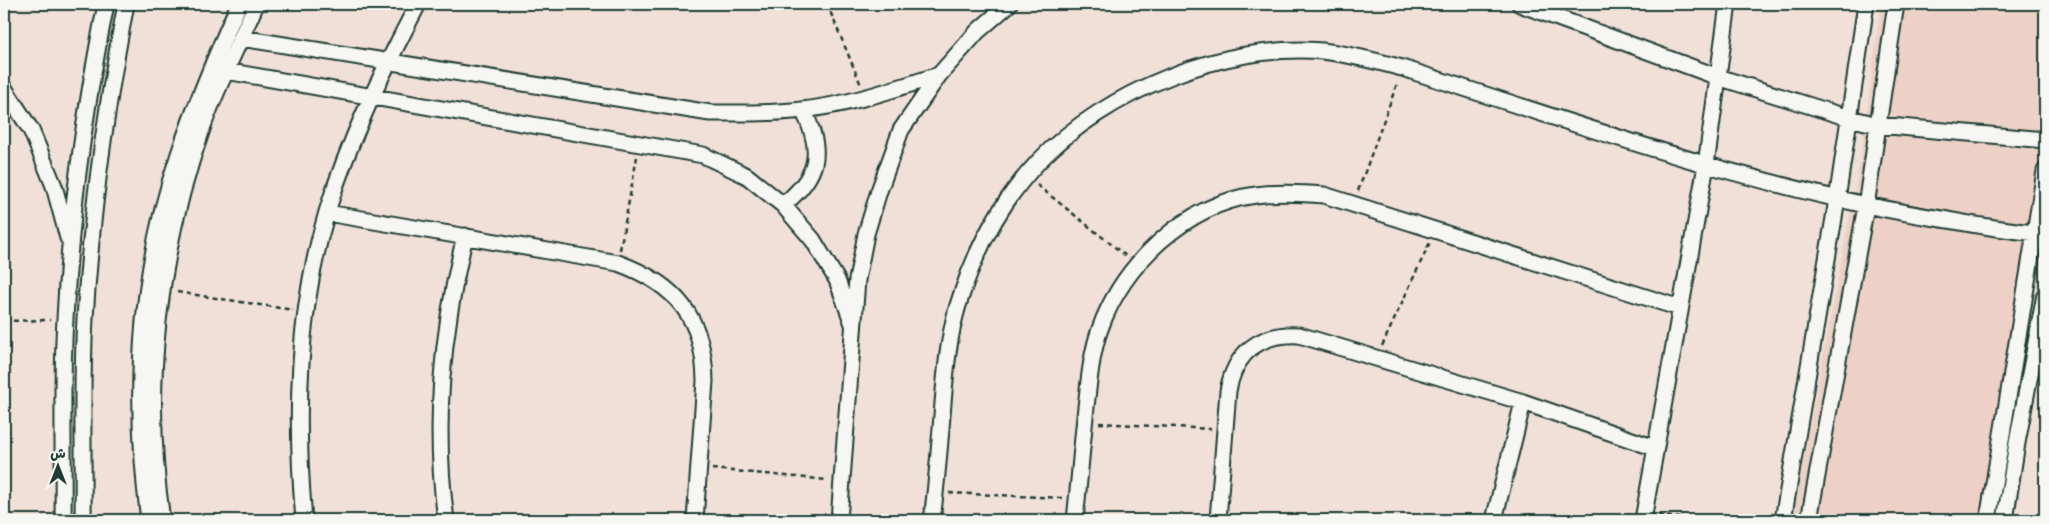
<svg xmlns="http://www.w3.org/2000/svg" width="2049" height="524" font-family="Delius,'Playpen Sans Arabic',sans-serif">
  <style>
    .built { fill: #edd1c6 }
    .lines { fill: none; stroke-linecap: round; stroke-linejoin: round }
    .minor-casing { stroke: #1f3d34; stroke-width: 19 }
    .path { stroke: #1f3d34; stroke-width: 2.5; stroke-dasharray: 5 4; stroke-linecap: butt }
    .minor { stroke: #f6f6f2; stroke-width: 15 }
  </style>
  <rect width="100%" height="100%" fill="#f1e0d8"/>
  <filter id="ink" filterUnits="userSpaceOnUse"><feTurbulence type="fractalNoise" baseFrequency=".02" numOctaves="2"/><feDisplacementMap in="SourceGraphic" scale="10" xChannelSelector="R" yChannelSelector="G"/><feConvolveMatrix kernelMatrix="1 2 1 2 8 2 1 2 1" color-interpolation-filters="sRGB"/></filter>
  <g filter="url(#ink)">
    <path class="built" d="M1881 4H2045V230L1997 520H1792L1861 157Z"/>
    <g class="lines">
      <defs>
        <path id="minor" d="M1520 4 1718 77 1849 118 1878 125 2045 140
          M241 38 710 113C741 113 771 114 802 110 849 105 894 89 939 75
          M226 71 703 155 747 176 783 205 813 240 837 280 853 324
          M4 88 31 130 54 186 68 238
          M783 205C819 176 824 151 803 110
          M327 213 618 263C676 284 704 318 705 381L695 520
          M63 520C64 453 61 386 65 319 70 213 85 108 106 4
          M83 520C84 454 81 386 85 319 91 213 106 108 126 4
          M149 520C133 398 139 272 179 154 196 103 217 53 239 4
          M162 520C142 387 158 252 203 126 218 84 239 44 256 4
          M304 520C295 417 297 312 327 212 349 139 383 71 418 4
          M446 520C433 423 442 331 465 236
          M839 520 857 280 866 234 879 191 901 130 939 75 978 31 1009 4
          M932 520C937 481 940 442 943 403 946 367 949 330 961 296 977 247 1003 199 1039 161 1106 91 1225 43 1322 51 1349 54 1376 61 1402 68 1582 125 1761 191 1948 220 1980 226 2013 231 2045 234
          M1075 520C1079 483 1082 445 1086 407 1089 382 1091 354 1100 329 1123 264 1186 204 1256 195 1279 192 1301 193 1324 195L1680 308
          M1218 520 1228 391C1235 352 1260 333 1299 335L1523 402 1655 448
          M1494 520 1523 402
          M1643 520 1706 165 1728 4
          M1783 520 1837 200 1866 4
          M1809 520 1866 206 1896 4
          M1988 520 2045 171
          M2005 520 2017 443 2045 295"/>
      </defs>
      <use href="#minor" class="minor-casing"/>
      <path class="path" d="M827 4 861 85
        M1037 185 1126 256
        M1358 191 1398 81
        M620 250 637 157
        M177 292 293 310
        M4 321 50 320
        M1382 346 1430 242
        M1099 423 1211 429
        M712 469 828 480
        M949 493 1063 498
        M1658 515 1693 520"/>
      <use href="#minor" class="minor"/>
    </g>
  </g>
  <rect width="2049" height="524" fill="none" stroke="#f6f6f2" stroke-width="20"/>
  <rect x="10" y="10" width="2029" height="504" fill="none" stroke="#1f3d34" stroke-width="2" filter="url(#ink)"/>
  <g transform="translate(58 466)" stroke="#f6f6f2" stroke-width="4" paint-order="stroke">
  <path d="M0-4L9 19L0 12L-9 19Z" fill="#1f3d34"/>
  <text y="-8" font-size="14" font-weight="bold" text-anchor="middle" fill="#1f3d34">ش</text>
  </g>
</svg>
